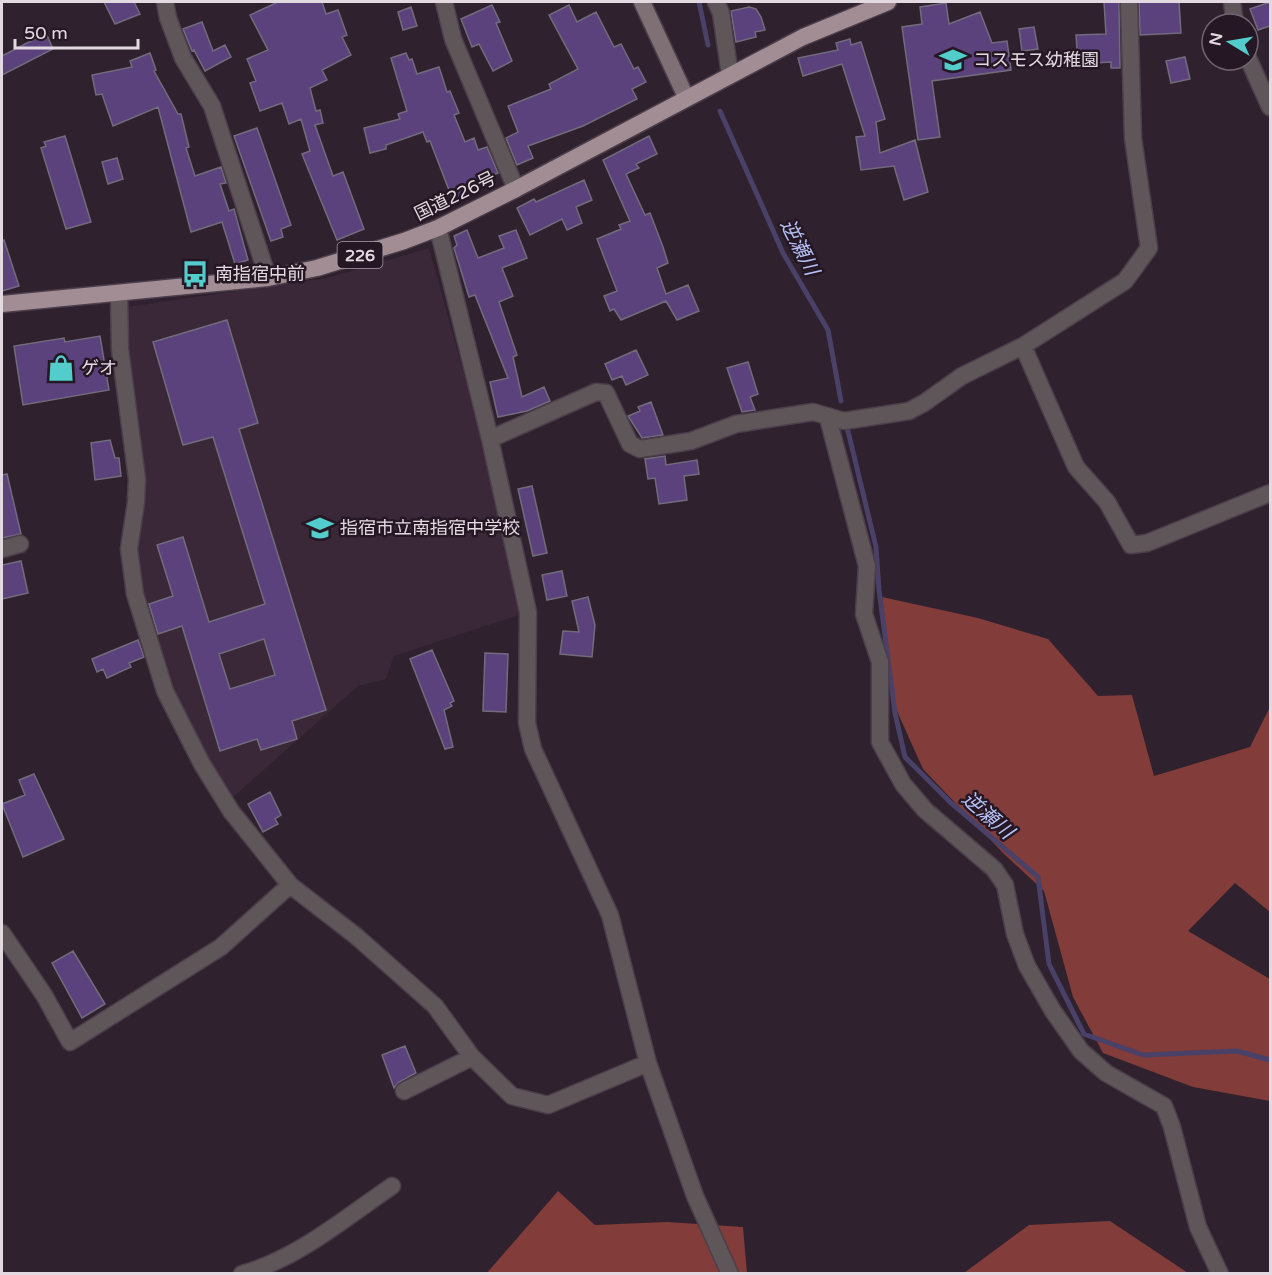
<svg xmlns="http://www.w3.org/2000/svg" width="1272" height="1275" font-family="'Varela Round','Noto Sans JP',sans-serif">
  <style>
    .built { fill: #3a2738 }
    .forest { fill: #823c3a }
    .lines { fill: none; stroke-linecap: round; stroke-linejoin: round }
    .stream { stroke: #494167; stroke-width: 5 }
    .building { fill: #5b427c; stroke: #726b7d; stroke-width: 1.5; fill-rule: evenodd }
    .minor-casing { stroke: #4c3e4a; stroke-width: 19 }
    .secondary-casing { stroke: #4c3e4a; stroke-width: 19 }
    .trunk-casing { stroke: #4c3e4a; stroke-width: 19 }
    .minor { stroke: #5f5659; stroke-width: 16 }
    .secondary { stroke: #7f7075; stroke-width: 16 }
    .trunk { stroke: #a28d94; stroke-width: 16 }
    .labels { text-anchor: middle; stroke-width: 5; stroke-linejoin: round; paint-order: stroke }
    .shield { fill: #251824; stroke: #aa9fa8; stroke-width: 1.5 }
    .shield-label { font-size: 16px; font-weight: bold; fill: #e3d9e1 }
    .poi-label { font-size: 18px; fill: #e3d9e1; stroke: #251824; text-anchor: start }
    .street-label { font-size: 18px; fill: #e3d9e1; stroke: #251824 }
    .water-label { font-size: 20px; font-style: italic; fill: #b5c0f5; stroke: #251824 }
  </style>
  <rect width="100%" height="100%" fill="#2f212d"/>
  <path class="built" d="M429 248 486 453 519 615 394 656 386 679 358 686 231 799 178 703 156 648 144 606 134 550 125 336 127 307 327 278Z"/>
  <path class="forest" d="M882 597 978 618 1048 639 1098 696 1132 695 1154 776 1250 747 1270 707V912L1235 883 1188 931 1270 979V1101L1193 1087 1103 1053 1073 997 1044 891 1004 854 923 769 896 709Z
    M558 1191 595 1225 667 1222 743 1227 747 1273 486 1274Z
    M1110 1221 1188 1273H964L1029 1225Z"/>
  <g class="lines">
    <path class="stream" d="M699 2 708 45
      M720 111 783 253 828 330 841 401
      M847 427 876 547 879 590 895 713 905 757 950 802 1038 877 1049 964 1084 1034 1143 1055 1237 1051 1270 1060"/>
  </g>
  <path class="building" d="M104 2H134L140 14 115 24Z
    M278 2H322L326 14 338 10 347 35 342 37 351 55 322 70 327 80 310 88 316 111 320 110 323 123 315 125 333 176 343 172 364 229 337 240 302 154 310 151 301 119 289 124 282 103 260 111 250 83 256 81 247 59 268 50 250 15Z
    M1104 2H1119L1120 68H1111V62L1078 64 1076 35 1106 34Z
    M1139 2H1179L1181 33 1140 35Z
    M1270 2V26L1258 30 1250 9Z
    M946 3 949 24 980 12 992 43 1007 41 1011 70 932 81 940 137 918 140 902 27 922 24 920 7Z
    M492 5 500 22 496 23 512 61 493 71 479 44 472 47 461 19Z
    M569 5 577 22 596 12 614 47 621 44 634 69 638 67 646 82 632 89 637 99 583 126 528 146 533 158 517 165 506 138 518 132 508 106 551 89 549 84 578 69 549 15Z
    M411 7 417 26 403 30 398 12Z
    M749 7 756 9 761 17 765 30 755 32 756 37 736 42 731 11Z
    M202 22 213 51 225 45 231 57 205 71 194 50 192 51 183 29Z
    M1034 27 1038 49 1022 51 1019 29Z
    M46 33 53 49 2 75V56Z
    M850 39 851 45 861 42 885 119 876 122 880 153 915 140 928 192 904 200 894 166 861 170 856 137 865 136 842 64 803 76 798 58 838 50 836 43Z
    M150 53 156 70 154 71 178 114H181L189 147 186 148 195 176 221 167 226 183 220 184 229 211 234 209 248 260 235 264 222 222 191 232 158 107 113 126 102 94 96 95 92 75 132 67 130 61Z
    M406 53 409 60 412 59 417 74 439 67 447 92 450 91 459 113 454 115 465 142 474 138 478 150 487 147 498 173 466 187 469 196 454 203 430 141 427 142 423 132 386 145V149L370 153 364 128 400 119 398 114 407 111 391 58Z
    M1185 57 1190 79 1171 83 1166 61Z
    M257 128 291 225 281 229 283 237 271 241 234 136Z
    M65 136 91 222 66 229 41 148 46 146 44 142Z
    M649 136 657 154 636 164 639 168 626 174 645 215 650 213 663 247 668 263 657 268 666 294 688 285 699 311 677 320 666 301 621 320 614 309 610 311 604 296 617 291 597 239 621 229 619 225 630 221 603 160Z
    M117 158 123 179 108 184 102 162Z
    M584 180 592 200 576 207 582 223 567 230 562 219 530 235 517 208 534 199 536 202Z
    M467 230 478 258 504 248 499 236 516 230 527 258 502 268 513 296 499 302 517 355 513 357 522 397 544 387 550 401 527 411 498 417 490 382 508 378 475 295 469 297 454 248 457 245 454 236Z
    M4 240 19 286 2 291V241Z
    M227 320 258 423 239 429 326 710 292 721 297 739 261 750 257 739 220 751 182 626 158 634 149 604 173 596 157 545 183 537 209 622 265 604 213 437 183 445 153 342ZM264 639 275 675 230 689 219 654Z
    M100 336 109 390 23 405 14 346 64 338 65 342Z
    M636 350 648 375 626 385 622 376 612 380 605 364Z
    M748 362 758 394 750 397 755 410 742 412 727 368Z
    M651 402 663 435 642 438 628 416 640 411 638 407Z
    M110 440 115 458H119L121 476 95 480 91 443Z
    M665 456 666 465 697 460 699 474 684 476 687 500 659 504 655 478 648 479 645 459Z
    M7 474 21 534 2 538V475Z
    M532 486 547 553 533 556 518 489Z
    M21 561 28 593 2 599V565Z
    M562 571 567 596 547 600 542 575Z
    M588 597 595 625 592 657 560 654 563 631 579 632 572 601Z
    M138 640 144 657 129 663 131 667 107 678 103 669 97 672 92 659Z
    M432 650 454 701 450 703 452 706 444 710 453 747 445 749 410 659Z
    M485 653 508 654 506 712 483 711Z
    M34 774 64 839 23 857 2 804 25 795 19 780Z
    M270 792 281 815 275 819 278 824 263 832 248 804Z
    M73 951 105 1004 82 1018 52 963Z
    M405 1046 416 1073 399 1082 394 1088 382 1055Z"/>
  <g class="lines">
    <defs>
      <path id="minor" d="M165 2 168 18 183 58 212 106 268 278
        M444 2 453 39 516 189
        M716 2 721 13 730 75
        M1232 2 1235 24
        M1248 58 1270 107
        M438 228 490 439 528 612 527 723 533 749 610 915 648 1063 695 1196 730 1274
        M119 293 120 349 137 479 136 502 129 549 135 594 165 691 202 764 231 811 290 885 356 936 435 1006 472 1057 512 1096 548 1105 648 1063
        M1023 346 1076 467 1107 502 1131 545 1147 543 1270 493
        M828 418 867 566 864 614 880 662V742L903 784 925 810 994 869 1005 885 1015 934 1027 966 1053 1011 1081 1051 1106 1073 1164 1106 1172 1127 1198 1227 1220 1274
        M490 439 596 392 606 393 630 444 640 449 691 441 736 424 813 412 844 421 909 411 924 403 962 376 1023 346 1125 281 1149 248 1133 138 1129 2
        M2 549 20 544
        M2 933 44 995 70 1042 221 947 290 885
        M404 1091 472 1057
        M242 1274C297 1259 345 1218 392 1186"/>
      <path id="secondary" d="M642 2 686 97"/>
      <path id="trunk" d="M2 304 268 278 317 268 404 241 438 228 516 189 803 37 888 2"/>
    </defs>
    <use href="#minor" class="minor-casing"/>
    <use href="#secondary" class="secondary-casing"/>
    <use href="#trunk" class="trunk-casing"/>
    <use href="#minor" class="minor"/>
    <use href="#secondary" class="secondary"/>
    <use href="#trunk" class="trunk"/>
  </g>
  <defs>
    <symbol id="school-bare" viewBox="-9 -9 18 18"><path d="M0-5L7-2L0 1L-7-2ZM-4 1L0 2.5L4 1V4Q0 6-4 4Z" fill="#52cdcc" stroke="#251824" stroke-width="2.5" paint-order="stroke"/></symbol>
    <symbol id="bus-bare" viewBox="-9 -9 18 18"><path d="M-5-6H5V4H4V6H2V4H-2V6H-4V4H-5ZM-3.5-4V0h7V-4ZM-3.5 1.2v1.5H-2V1.2ZM2 1.2v1.5H3.5V1.2Z" fill="#52cdcc" stroke="#251824" stroke-width="2.5" paint-order="stroke"/></symbol>
    <symbol id="shop-bare" viewBox="-9 -9 18 18"><path d="M-5-2.5h2.3a2.7 3.5 0 0 1 5.4 0H5L5.5 6h-11ZM-1.5-2.5h3a1.5 2.3 0 0 0-3 0Z" fill="#52cdcc" stroke="#251824" stroke-width="2.5" paint-order="stroke"/></symbol>
  </defs>
  <g fill-rule="evenodd">
    <use href="#school-bare" x="934" y="41" width="38" height="38"/>
    <use href="#bus-bare" x="176" y="255" width="38" height="38"/>
    <use href="#shop-bare" x="42" y="349" width="38" height="38"/>
    <use href="#school-bare" x="301" y="509" width="38" height="38"/>
  </g>
  <g class="labels">
    <rect class="shield" x="337.5" y="242" width="45" height="26" rx="4.5"/>
    <g class="shield-label">
      <text x="360" y="261">226</text>
    </g>
    <g class="poi-label">
      <text x="973" y="66">コスモス幼稚園</text>
      <text x="215" y="280">南指宿中前</text>
      <text x="81" y="374">ゲオ</text>
      <text x="340" y="534">指宿市立南指宿中学校</text>
    </g>
    <g class="street-label">
      <text transform="translate(455 196) rotate(-26)" y="6">国道226号</text>
    </g>
    <g class="water-label">
      <text transform="translate(800 247) rotate(63)" y="7">逆瀬川</text>
      <text transform="translate(988 815) rotate(41)" y="7">逆瀬川</text>
    </g>
  </g>
  <rect width="1272" height="1275" fill="none" stroke="#e3d9e1" stroke-width="6"/>
  <g transform="translate(1230 42) rotate(281)"><circle r="28" fill="#251824" stroke="#716570" stroke-width="1.5"/>
  <path d="M0-4.5L10 22L0 15L-10 22Z" fill="#52cdcc"/>
  <text y="-9" font-size="16" font-weight="bold" text-anchor="middle" fill="#e3d9e1">N</text>
  </g>
  <path d="M15 39v9h123v-9" fill="none" stroke="#e3d9e1" stroke-width="3"/>
  <text x="24" y="39" font-size="18" fill="#e3d9e1" stroke="#251824" stroke-width="4.5" paint-order="stroke">50 m</text>
</svg>
